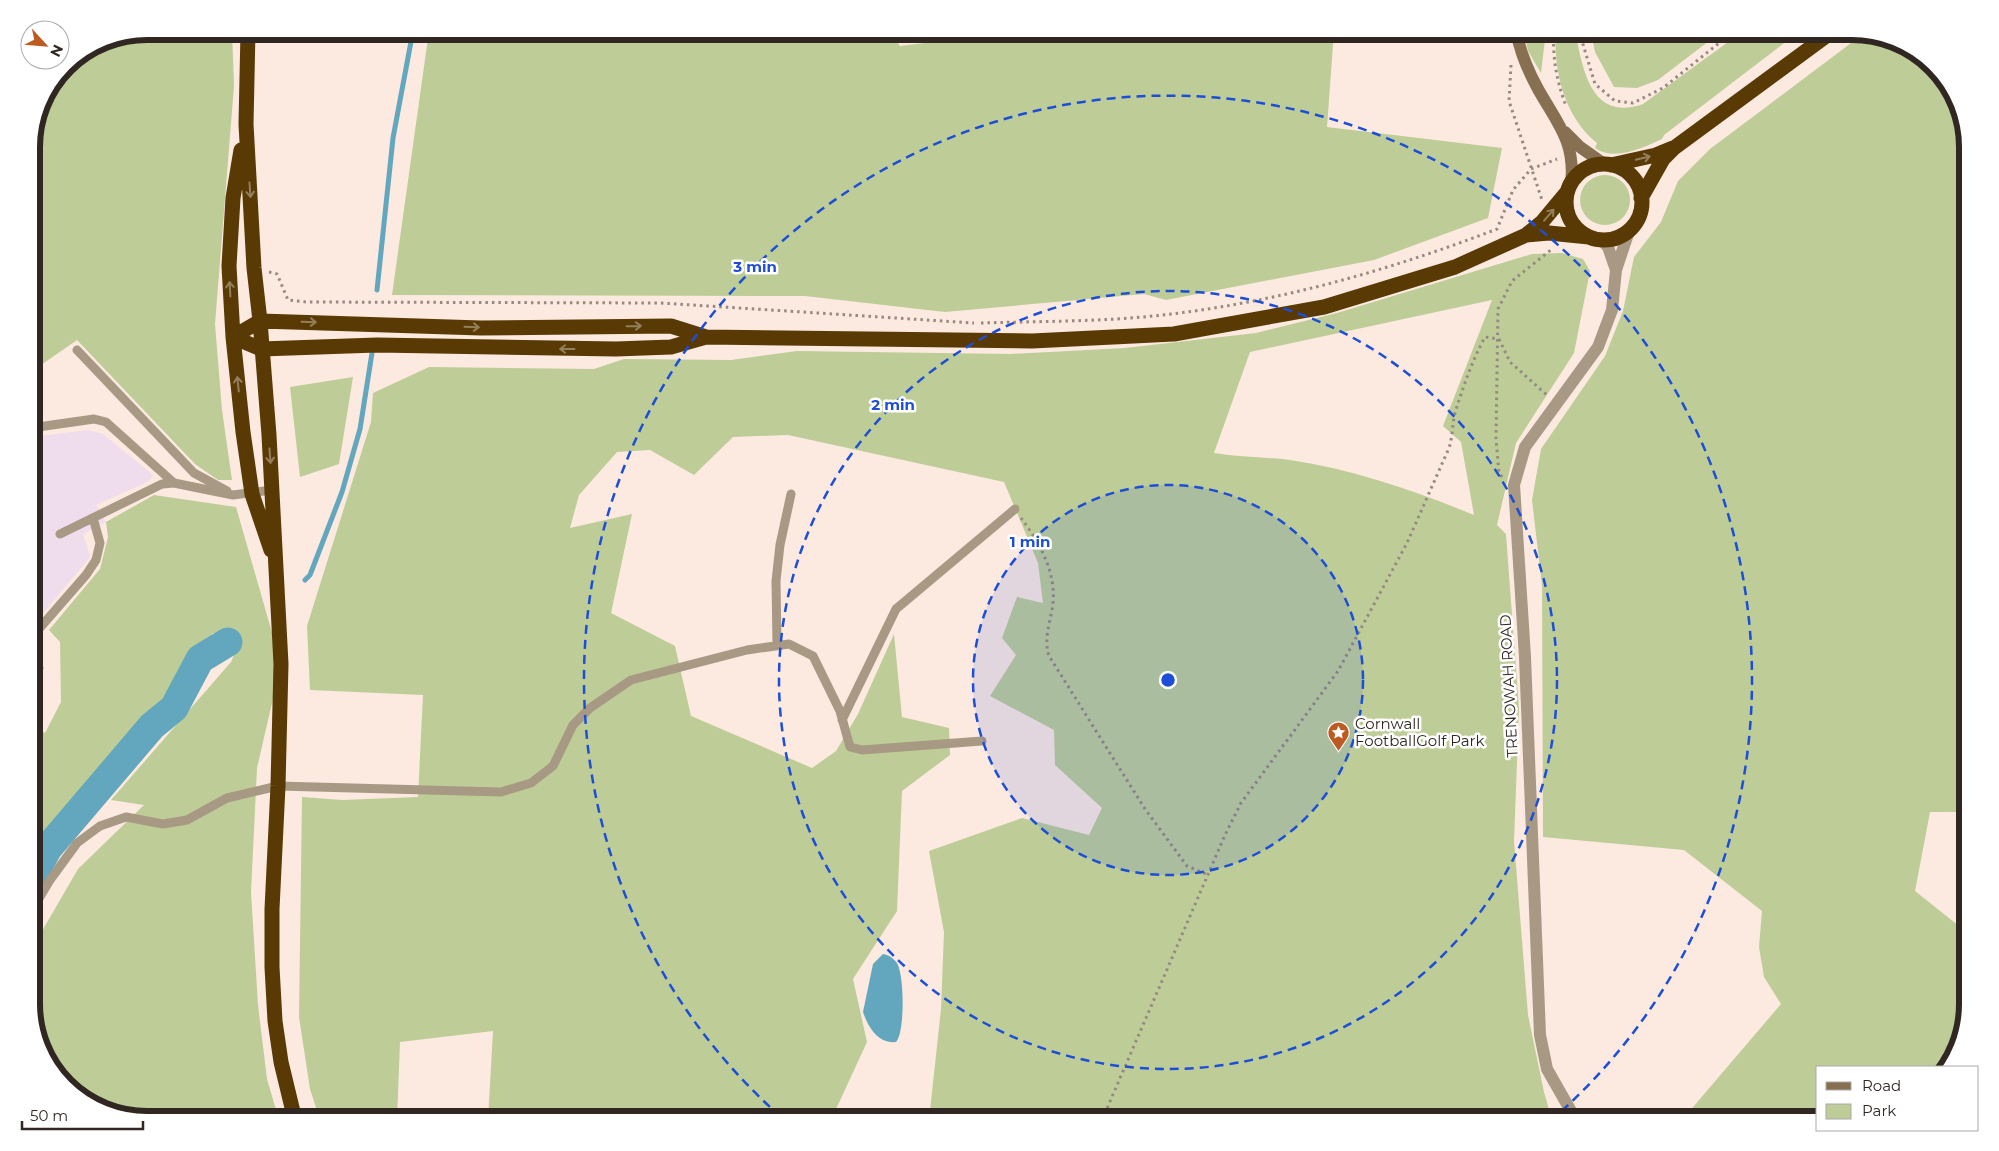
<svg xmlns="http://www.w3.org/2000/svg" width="1999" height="1151" font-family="Montserrat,sans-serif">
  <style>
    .commercial { fill: #efddee }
    .green { fill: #becd97; fill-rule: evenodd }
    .water { fill: #62a7bd }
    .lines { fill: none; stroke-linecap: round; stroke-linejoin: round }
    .stream { stroke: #62a7bd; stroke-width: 5 }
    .river { stroke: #62a7bd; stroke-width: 29 }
    .path { stroke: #968882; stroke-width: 3; stroke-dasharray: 2.5 4; stroke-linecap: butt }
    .lane { stroke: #a89984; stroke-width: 9 }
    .street { stroke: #a89984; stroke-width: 12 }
    .secondary { stroke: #867051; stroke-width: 12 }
    .highway { stroke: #593a04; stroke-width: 15 }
    .oneway { stroke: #937f5c }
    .ring { fill: none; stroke: #1d4ed8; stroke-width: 2.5; stroke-dasharray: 9 6 }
    .labels { text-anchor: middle; stroke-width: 5; stroke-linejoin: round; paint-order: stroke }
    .street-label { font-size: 15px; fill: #302723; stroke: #fff }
    .poi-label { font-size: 15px; fill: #302723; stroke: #fff; text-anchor: start }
    .rim { fill: none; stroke: #302723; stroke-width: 6 }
    .centre { fill: #1d4ed8; stroke: #fff; stroke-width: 2.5 }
    .ring-label { font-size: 15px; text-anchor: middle; font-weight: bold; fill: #1d4ed8; stroke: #fff; stroke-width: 5; stroke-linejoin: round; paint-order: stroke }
  </style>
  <rect width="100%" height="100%" fill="#fce9e0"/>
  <path class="commercial" d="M88 430 103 434 153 475 149 481 96 505 106 522 83 534 90 557 31 628V437Z"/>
  <path class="green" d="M147 31H232L234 86 215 324 222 410 232 480H218L195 464 77 340 31 372V140L40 103 65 65 103 40Z
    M429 31H889L900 46 1026 31H1334L1327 127 1502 148 1488 218 1374 260 1166 300 1144 294 945 312 805 296 392 295Z
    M1524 31H1546L1541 73 1528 51Z
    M1556 31H1575C1583 70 1591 122 1643 104L1743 31H1800L1664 135 1662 139C1644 147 1615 162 1595 148L1597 143C1565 118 1553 71 1556 31Z
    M1591 31H1722L1658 80 1637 88 1614 87 1595 52Z
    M1863 34 1910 47 1952 89 1968 140V812H1930L1915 891 1964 930 1968 944V1004L1952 1062 1947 1067H1818V1120H1682L1781 1004 1764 977 1759 947 1762 911 1684 850 1543 837 1542 585 1532 500 1541 449 1605 356 1623 311 1634 257 1661 222 1678 181 1710 149Z
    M1580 200a25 25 0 1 1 50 0a25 25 0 1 1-50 0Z
    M1562 253 1583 259 1590 271 1574 353 1516 443 1497 525 1506 534 1519 709 1514 841 1528 1015 1544 1092 1552 1120H929L941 1009 944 932 929 851 1022 818 1089 835 1102 808 1055 765 1054 730 990 696 1016 655 1002 638 1017 597 1043 603 1038 563 1004 482 788 435 733 437 694 475 650 450 617 452 579 495 570 528 632 514 611 613 675 646 691 716 812 768 836 751 858 714 894 634 902 717 949 728 950 755 902 791 897 911 853 979 867 1042 831 1120H488L493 1031 400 1042 397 1120H320L310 1089 299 1017 302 797 342 800 418 797 423 695 310 690 307 626 371 422 373 393 429 367 594 369 624 359 731 360 797 351 1010 354 1125 348 1256 333 1337 313 1532 254ZM1492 300 1443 426 1461 442 1474 515C1415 491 1353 469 1290 460 1265 457 1239 457 1214 453L1250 352Z
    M353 377 339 464 300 477 290 387Z
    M154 495 236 507 281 664 257 768 251 892 258 1005 267 1079 279 1120H147L89 1104 51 1068 31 1011V950L78 869 144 805 111 800 231 662 241 639 232 630 220 635 213 633 48 848 31 879V722L45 733 61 702 60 642 49 630 100 569 108 537 106 522Z"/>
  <path class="water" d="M883 954C889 955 895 959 898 965 904 979 905 1032 896 1042 878 1044 868 1027 863 1012L873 964Z"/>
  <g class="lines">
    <path class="stream" d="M377 290 393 138 413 31
      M305 580 310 575 342 492 360 429 372 353"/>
    <path class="river" d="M31 879 48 848 152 726 174 708 200 659 228 642"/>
    <path class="path" d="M1554 31C1552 57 1557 82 1566 106
      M1579 31 1595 84 1615 101 1633 103 1663 88 1734 31
      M1511 65 1509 101 1542 200
      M269 272 277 274 288 300 307 302 661 303 974 323
      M981 323C1044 321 1108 322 1171 314 1282 301 1393 269 1497 229L1513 190 1531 169 1557 159
      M1499 339 1510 362 1548 396
      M1502 477 1499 473 1496 439 1498 309 1512 281 1552 249
      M1021 518C1039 542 1056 571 1053 603 1051 621 1043 638 1049 656L1145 809 1187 866 1206 874
      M1102 1120 1225 835 1241 803 1338 671 1407 543 1449 448C1453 436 1452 425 1455 413 1463 387 1472 361 1485 337L1499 339"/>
    <path class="lane" d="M77 350 194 473 227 491
      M31 428 94 419 106 422 174 483
      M60 534 162 484 174 483 233 495 272 490
      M777 645 776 581 780 545 791 494
      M39 668 33 642 38 630 86 575 96 560 100 543 93 518
      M842 720 896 609 1015 509
      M31 912 50 880 77 843 100 826 126 817 163 824 187 820 227 798 278 786 501 792 531 783 553 766 573 725 590 708 631 680 747 650 789 644 813 656 840 711 850 747 862 750 982 741"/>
    <path class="street" d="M1601 239 1608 247 1616 270
      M1576 1120 1547 1069 1540 1035 1525 657 1514 485 1525 447 1598 347 1612 310 1616 270 1630 228"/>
    <path class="secondary" d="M1516 31C1520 51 1528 71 1538 89 1557 123 1576 142 1571 184
      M1565 132 1580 147 1604 164"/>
    <path class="highway" d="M248 31 246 124 254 268 260 321 269 435 281 664 278 786 272 909V967L275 1021 281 1062 295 1120
      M241 150 233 198 229 266 233 337 243 432 252 494 271 550
      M1566 202a38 38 0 1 1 76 0a38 38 0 1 1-76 0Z
      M1611 165 1656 155 1673 148
      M1641 198 1663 159 1674 148 1833 31
      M1526 235 1549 233 1589 237
      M233 337 261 349 377 345 616 349 671 347 706 337 1032 341 1174 334 1324 307 1455 267 1526 235 1542 222 1567 192
      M233 337 260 321 481 328 671 326 706 337"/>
  </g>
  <defs><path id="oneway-shaft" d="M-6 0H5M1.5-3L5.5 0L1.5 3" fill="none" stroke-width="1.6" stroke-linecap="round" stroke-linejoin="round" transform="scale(1.25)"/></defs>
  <g class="oneway">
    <use href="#oneway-shaft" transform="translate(1643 158) rotate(-14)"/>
    <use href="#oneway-shaft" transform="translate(250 190) rotate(86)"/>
    <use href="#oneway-shaft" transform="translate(1549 215) rotate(-49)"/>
    <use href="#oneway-shaft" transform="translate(230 289) rotate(-93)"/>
    <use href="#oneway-shaft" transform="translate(309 322) rotate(2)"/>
    <use href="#oneway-shaft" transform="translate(634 326) rotate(-1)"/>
    <use href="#oneway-shaft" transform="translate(472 327) rotate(2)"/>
    <use href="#oneway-shaft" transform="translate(567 349) rotate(-180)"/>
    <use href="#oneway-shaft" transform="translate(238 384) rotate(-96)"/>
    <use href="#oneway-shaft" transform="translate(270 456) rotate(86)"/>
  </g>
  <circle cx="1168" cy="680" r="195" fill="#1d4ed8" fill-opacity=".12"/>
  <g class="ring">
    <circle cx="1168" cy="680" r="195"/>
    <circle cx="1168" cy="680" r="389"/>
    <path d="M781 1117A584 584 0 1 1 1555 1117"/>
  </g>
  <defs>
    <symbol id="sight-pin" viewBox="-11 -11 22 30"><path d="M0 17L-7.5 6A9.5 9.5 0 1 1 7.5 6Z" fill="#bd5a21" stroke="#fff"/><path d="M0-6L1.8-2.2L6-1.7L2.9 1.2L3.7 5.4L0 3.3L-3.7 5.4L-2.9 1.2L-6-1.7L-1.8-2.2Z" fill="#fff"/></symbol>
  </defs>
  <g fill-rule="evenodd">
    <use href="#sight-pin" x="1326" y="720" width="25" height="34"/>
  </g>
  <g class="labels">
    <g class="street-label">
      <text transform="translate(1509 686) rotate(-93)" y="5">TRENOWAH ROAD</text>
    </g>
    <g class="poi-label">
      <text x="1355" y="729">Cornwall<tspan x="1355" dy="17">FootballGolf Park</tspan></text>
    </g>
  </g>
  <path d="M0 0H1999V1151H0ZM147 40H1852A107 107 0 0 1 1959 147V1004A107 107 0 0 1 1852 1111H147A107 107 0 0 1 40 1004V147A107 107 0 0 1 147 40Z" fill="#fff" fill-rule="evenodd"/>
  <path class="rim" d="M147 40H1852A107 107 0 0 1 1959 147V1004A107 107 0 0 1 1852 1111H147A107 107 0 0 1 40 1004V147A107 107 0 0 1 147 40Z"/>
  <circle cx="1168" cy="680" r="8" class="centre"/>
  <g class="ring-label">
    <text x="755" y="272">3 min</text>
    <text x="893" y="410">2 min</text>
    <text x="1030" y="547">1 min</text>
  </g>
  <rect x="1816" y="1066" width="162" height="65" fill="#ffffff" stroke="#aca9a7"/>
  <rect x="1826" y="1082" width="25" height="8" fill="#867051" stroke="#aca9a7"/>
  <text x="1862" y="1091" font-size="15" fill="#302723">Road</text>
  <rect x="1826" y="1104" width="25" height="15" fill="#becd97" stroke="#aca9a7"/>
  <text x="1862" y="1116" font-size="15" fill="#302723">Park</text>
  <g transform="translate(45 45) rotate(116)"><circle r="24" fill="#ffffff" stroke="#aca9a7"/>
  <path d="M0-4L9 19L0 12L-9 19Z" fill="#bd5a21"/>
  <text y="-8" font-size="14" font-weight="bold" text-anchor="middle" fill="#302723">N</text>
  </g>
  <path d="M22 1121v8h121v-8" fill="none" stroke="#302723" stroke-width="2.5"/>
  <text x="30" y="1121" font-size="15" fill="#302723" stroke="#ffffff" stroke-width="4" paint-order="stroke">50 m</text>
</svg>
